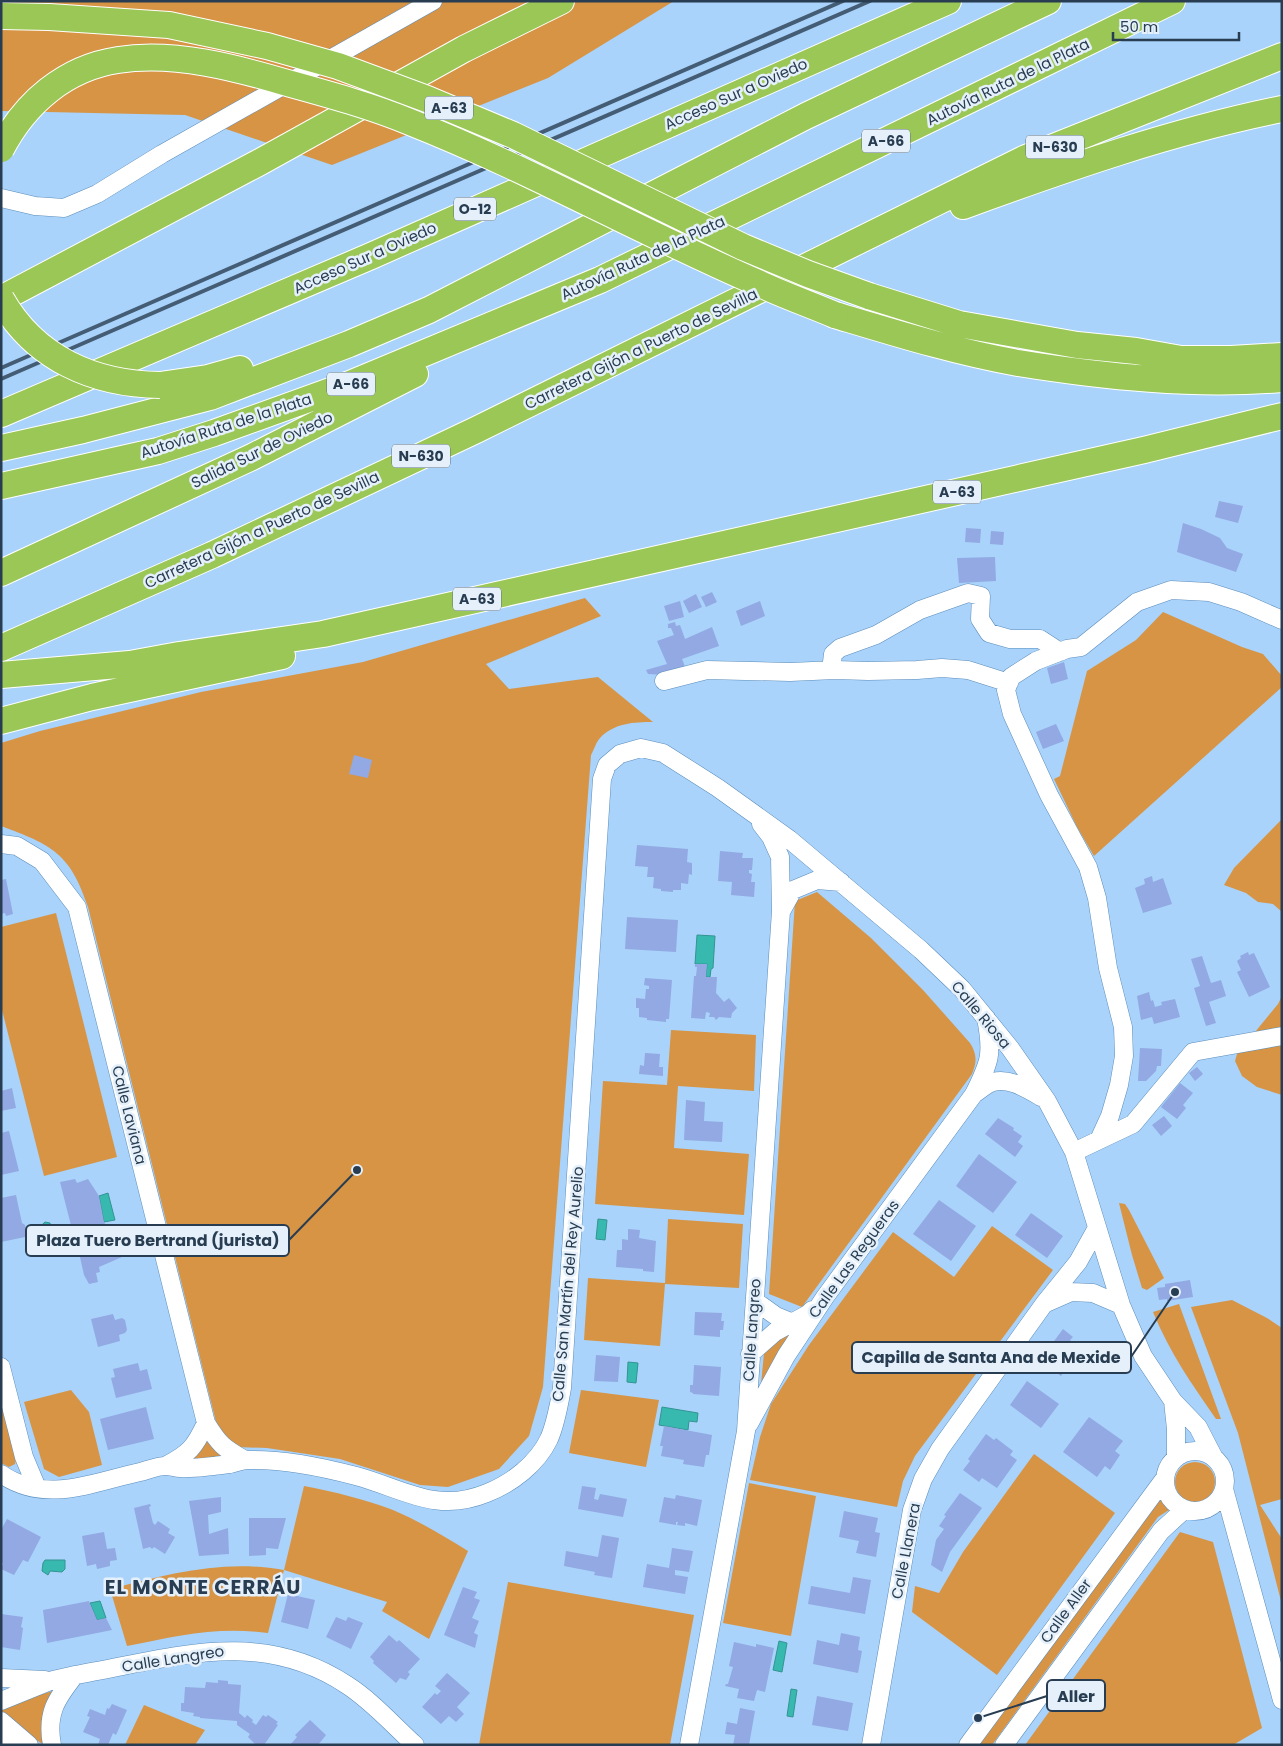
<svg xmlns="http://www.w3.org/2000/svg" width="1283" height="1746" font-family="Poppins,sans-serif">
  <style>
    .green { fill: #d79445 }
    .water { fill: #38b9af; stroke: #339493 }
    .building { fill: #92a9e3 }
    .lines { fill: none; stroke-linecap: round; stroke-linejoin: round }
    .minor-casing { stroke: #5b8dbb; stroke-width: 19 }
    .highway-casing { stroke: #fff; stroke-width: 28 }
    .minor { stroke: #fff; stroke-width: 18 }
    .highway { stroke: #9ac755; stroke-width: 26 }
    .rail { stroke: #445d75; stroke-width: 4 }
    .highway-bridge-casing { stroke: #fff; stroke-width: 28; stroke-linecap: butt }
    .highway-bridge { stroke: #9ac755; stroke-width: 26 }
    .labels { text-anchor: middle; stroke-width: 5; stroke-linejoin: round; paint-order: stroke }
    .shield { fill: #e5f0fa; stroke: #617384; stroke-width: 1 }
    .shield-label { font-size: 14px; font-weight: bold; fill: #283d51 }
    .street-label { font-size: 15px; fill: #283d51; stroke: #e5f0fa }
    .district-label { font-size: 20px; font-weight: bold; letter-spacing: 1px; fill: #283d51; stroke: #e5f0fa }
    .leader { fill: none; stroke: #283d51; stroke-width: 2 }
    .callout-dot { fill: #283d51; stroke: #e5f0fa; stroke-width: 2 }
    .callout { fill: #e5f0fa; stroke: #283d51; stroke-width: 2 }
    .callout-label { font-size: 16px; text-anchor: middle; font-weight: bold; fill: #283d51 }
  </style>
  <rect width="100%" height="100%" fill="#a9d3fa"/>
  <path class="green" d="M1 1H674L548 78 332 165 185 115 1 111Z
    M585 598 601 616 486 664 509 689 598 677 653 722C634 722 614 723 600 738 596 742 594 750 591 755L543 1387 529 1436 499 1469 448 1487 420 1485 340 1459 267 1448 237 1447 223 1437 216 1422 88 907C70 853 52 845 1 826V743L40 731 201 692 363 662Z
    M1163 612 1242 647 1263 654 1282 676V687L1094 856 1077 827 1054 779 1060 776 1087 671 1136 640Z
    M1282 819V912L1273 904 1258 902 1246 893 1224 885 1234 868Z
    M817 892 871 938 923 990 970 1043C977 1054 977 1062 972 1074L802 1307 769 1294 795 901Z
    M56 913 117 1157 44 1176 1 1006V927Z
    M1282 996V1095L1257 1087 1242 1076 1235 1061 1237 1054 1278 1004Z
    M671 1030 756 1035 754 1091 678 1086 674 1148 749 1154 744 1215 595 1204 603 1081 667 1085Z
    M1119 1203 1125 1204 1129 1210 1164 1278 1147 1290 1142 1288 1132 1255Z
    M668 1219 743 1224 739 1288 665 1284 660 1346 584 1340 588 1278 665 1283Z
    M992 1226 1053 1270 915 1456 903 1481 897 1507 750 1480 760 1437 771 1404 809 1345 893 1232 954 1277Z
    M1232 1300 1267 1318 1282 1328V1499L1260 1505 1282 1539V1605L1238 1433 1191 1307Z
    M1179 1304 1221 1419H1216C1191 1383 1170 1353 1153 1312Z
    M795 1332 761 1384 764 1353 784 1334Z
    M71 1390 89 1412 102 1465 59 1477 44 1469 24 1402Z
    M581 1390 659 1400 646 1467 569 1453Z
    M1 1397 16 1458 15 1464 9 1467 1 1463Z
    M205 1439 227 1457 189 1462Z
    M1034 1454 1115 1513 997 1675 912 1612 915 1586 939 1593 963 1552Z
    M1175 1482a20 20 0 1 1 40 0a20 20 0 1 1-40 0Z
    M749 1483 816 1496 791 1636 723 1623Z
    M304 1486C335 1492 364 1499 393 1510 419 1521 444 1536 468 1551L429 1639 382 1611 387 1602 284 1570 268 1633C217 1626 177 1636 127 1646L110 1589C169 1574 223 1559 284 1570Z
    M1160 1498 1169 1510 1158 1517 992 1745H978Z
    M1180 1532 1213 1542 1262 1728 1233 1745H1025Z
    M508 1582 694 1615 670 1745H479Z
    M53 1691 44 1745 20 1729 1 1712V1708L21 1700Z
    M144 1705 205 1730 195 1745H125Z"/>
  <path class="water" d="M697 935 715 936 713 968 711 969 710 977H706L707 964H695Z
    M108 1193 115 1220 104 1222 99 1196Z
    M598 1219 607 1220 605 1240 596 1239Z
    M45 1222 50 1223 51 1229 37 1238H32L31 1235Z
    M628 1362 638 1363 636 1383 627 1382Z
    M662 1407 698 1413 697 1422 689 1421 688 1430 659 1425Z
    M45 1560H65V1569L62 1572 50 1571 48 1575 42 1571 43 1563Z
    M100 1601 106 1618 97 1620 90 1603Z
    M779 1641 787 1643 782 1672 773 1670Z
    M791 1689 797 1690 793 1717 787 1716Z"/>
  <path class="building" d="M1219 501 1243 506 1238 523 1215 517Z
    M1183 523 1201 529 1220 538 1227 548 1243 554 1236 572 1177 552Z
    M966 528 981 529 980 543 965 542Z
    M991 531 1004 532 1003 545 990 544Z
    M995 557 996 581 959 583 957 558Z
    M712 592 717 602 706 607 701 597Z
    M696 594 702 607 689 613 683 601Z
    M680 601 684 617 669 621 664 606Z
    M760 601 765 616 741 626 736 611Z
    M675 622 676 626 680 625 685 639 712 627 719 646 682 659 686 669 665 675 648 674 646 670 667 664 657 641 674 635 671 628H668V624Z
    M1064 662 1068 679 1051 684 1047 668Z
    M1056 724 1064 741 1043 749 1036 732Z
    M354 755 372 760 368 778 349 774Z
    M637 845 688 849 687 862 692 863V875L689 874 688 884 681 883V890H673V892L661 891V889L653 888 654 877H647L648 867 635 866Z
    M720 851 743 853 742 858H753L752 870H749V873L752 874 751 882H755L754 897 731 895 732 882 718 881Z
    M1152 876 1153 882 1163 878 1172 904 1143 913 1135 888 1145 884 1144 879Z
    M6 879 13 914 6 916 5 913 1 914V880Z
    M627 917 678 920 676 952 625 949Z
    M1248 952 1249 955 1254 953 1270 987 1249 997 1237 972 1241 970 1237 961 1241 958 1240 956Z
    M1202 956 1211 983 1221 980 1226 996 1209 1002 1216 1023 1206 1026 1194 988 1200 986 1191 959Z
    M695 964H707L706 977H717L716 993 724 1002 729 998 737 1008 732 1013 731 1018 719 1017 716 1020 714 1017H709L710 1013 706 1012 705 1019 691 1018 694 976H696L697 967H695Z
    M645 978 672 980 669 1019H666V1022L647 1020V1018L639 1017V1008H636V998L645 999 646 989H649V986L644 985Z
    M1149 992 1151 1001 1153 1000 1155 1007 1162 1005 1161 1002 1175 999 1180 1017 1154 1024 1152 1017 1141 1020 1137 996Z
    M1140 1048 1162 1049 1161 1066H1157L1156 1071 1146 1081H1138Z
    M645 1053 660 1054 659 1067H663V1076L639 1074 640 1065 644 1066Z
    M1197 1067 1203 1074 1195 1081 1189 1073Z
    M1180 1083 1193 1093 1183 1105 1186 1108 1177 1119 1161 1107Z
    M12 1088 16 1108 1 1111V1091Z
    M686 1100 705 1102 704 1121 723 1122 722 1142 684 1140Z
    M1164 1116 1172 1126 1161 1136 1152 1125Z
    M998 1118 1014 1128 1013 1130 1022 1136 1018 1142 1023 1146 1015 1157 985 1134Z
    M9 1131 19 1171 1 1175V1133Z
    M979 1154 1017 1182 993 1213 956 1186Z
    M75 1179 77 1183 88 1179 99 1196 104 1222 122 1257 99 1267 100 1272 96 1273 98 1282 89 1284 84 1275 80 1257H79L60 1182Z
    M16 1195 22 1223 25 1225 26 1230 25 1237 1 1242V1198Z
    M939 1200 976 1226 951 1261 913 1234Z
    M1031 1213 1063 1236 1047 1258 1015 1235Z
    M628 1229 640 1230 639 1238 656 1241 654 1272 643 1271V1269L616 1267 617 1250H622V1239L628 1240Z
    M1190 1280 1193 1297 1167 1301V1299L1159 1300 1157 1288 1165 1287V1284Z
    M695 1312 722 1313 721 1321H724L723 1330H720V1337L694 1335Z
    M113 1314 115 1320 122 1318 125 1320 127 1330 125 1333 119 1335 120 1341 98 1347 91 1319Z
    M1063 1329 1073 1337 1070 1340 1081 1349 1061 1376 1040 1360Z
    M596 1355 620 1357 618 1382 594 1381Z
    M138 1363 140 1371 147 1369 152 1389 116 1398 111 1378 115 1377 113 1369Z
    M694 1365 721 1367 719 1396 693 1394V1393L690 1392V1385H693Z
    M1027 1381 1059 1404 1041 1428 1010 1405Z
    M146 1407 154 1439 108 1450 100 1419Z
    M1089 1417 1123 1441 1115 1451 1120 1455 1110 1470 1105 1466 1097 1477 1063 1452Z
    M664 1426 712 1435 709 1455H706L704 1467 683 1464 684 1460 661 1456 663 1446H660Z
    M986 1434 994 1440 996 1438 1013 1451 1010 1455 1017 1460 997 1488 982 1478 979 1482 963 1470 970 1461 968 1459Z
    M582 1486 596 1488 594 1499 598 1500 600 1494 627 1499 623 1517 578 1509Z
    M960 1493 982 1508 950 1552 942 1572 931 1565 936 1540 944 1529 939 1526 946 1516 944 1515Z
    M676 1495 702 1500 697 1526 685 1523V1526L677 1525 678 1522H676V1525L659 1522 664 1497 675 1499Z
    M221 1497V1512L208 1515 209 1534 228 1528 229 1554 199 1556 189 1501Z
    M150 1504 151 1506 149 1507 153 1523 155 1525 158 1521 170 1529 168 1533 175 1537 165 1554 154 1547 152 1549 150 1547 143 1549 134 1508Z
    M844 1511 878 1518 875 1532 880 1533 876 1557 856 1553 859 1541 839 1537Z
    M249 1518H286L278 1549 266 1548V1555L249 1556Z
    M7 1519 41 1537 28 1562 23 1560 14 1575 1 1569 3 1563 1 1562V1530Z
    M104 1532 107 1549 115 1548 117 1560 110 1561V1566L97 1569 96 1564 87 1566 82 1536Z
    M602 1535 619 1538 612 1578 594 1575 595 1572 564 1566 566 1551 598 1557Z
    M672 1548 693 1551 689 1572 675 1570V1575L688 1577 685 1594 643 1587 647 1564 669 1568Z
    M853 1577 871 1580 865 1614 808 1604 811 1586 850 1593Z
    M463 1587 477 1592 474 1598 480 1600 472 1618 479 1621 474 1633 478 1635 475 1648 444 1635Z
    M288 1594 315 1600 308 1629 281 1622Z
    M89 1601 97 1620 106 1618 112 1630 47 1643 43 1610Z
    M1 1614 23 1617 21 1627 23 1628 20 1650 1 1647Z
    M336 1617 346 1621 348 1617 363 1623 351 1649 326 1637Z
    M841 1633 860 1637 858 1650 862 1651 858 1673 813 1664 817 1640 839 1645Z
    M389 1635 397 1642 399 1640 420 1659 408 1672 410 1674 406 1680 400 1678 396 1683 373 1663 374 1661 370 1657Z
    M734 1642 756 1647V1644L774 1648 765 1692 757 1690 754 1701 737 1698 739 1689 725 1686 726 1684H728L733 1667 729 1666Z
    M447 1673 470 1693 457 1707 464 1714 456 1722 449 1716 441 1724 422 1707 435 1693 437 1695 441 1691 435 1686Z
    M218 1680 228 1681V1684L241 1685 239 1713 245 1718 247 1715 253 1720 252 1722 256 1725 263 1715 266 1717 268 1715 278 1722 276 1724 278 1725 264 1745H256L248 1737 250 1734 237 1725V1721L200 1718V1717L193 1716 194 1713 181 1711V1703H184L185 1687 205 1688 206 1682 218 1683Z
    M817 1696 853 1703 848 1731 812 1725Z
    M112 1704 127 1710 116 1735 113 1733 108 1745H98L100 1739 83 1732 90 1717 87 1716 90 1709 105 1715 107 1708 109 1709Z
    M740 1708 755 1711 749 1745H733L735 1735 725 1734 727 1722 737 1724Z
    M310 1720 326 1735 318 1745H290L297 1737 295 1735Z"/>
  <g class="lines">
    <defs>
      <path id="minor" d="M1 198 35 206 64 208 97 194 162 154 433 1
        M835 670 832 662 833 654 840 648 876 635 920 610 968 593 981 596 980 619 989 633 1010 639H1040L1060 652
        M664 681 707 670 790 672 835 670 868 671 917 670 942 668 968 670 1009 683
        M1 844 17 846 42 861 77 907 206 1423C219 1444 223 1448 245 1460
        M782 910 793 890 817 880 841 882
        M974 1094C979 1091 983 1087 988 1084 1005 1075 1026 1088 1041 1097
        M1099 1140 1110 1116 1119 1085 1124 1056 1123 1027 1108 968 1097 898 1088 867 1049 795 1012 714 1006 690 1011 677 1036 661 1067 649 1081 647 1137 602 1171 590 1209 592 1241 602 1282 620
        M1074 1152 1133 1124 1193 1052 1282 1036
        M755 1301 776 1316 793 1323
        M1046 1303 1071 1292 1093 1293 1121 1305
        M750 1354 775 1332 808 1314 812 1310
        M1 1367 24 1457 37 1488
        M1173 1401 1176 1429V1457
        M749 1424 786 1356 825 1297 974 1094C990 1062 993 1054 986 1018
        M1165 1481a30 30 0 1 1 60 0a30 30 0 1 1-60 0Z
        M165 1466C189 1454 195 1447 206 1423
        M1 1474C46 1505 93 1482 140 1472 148 1470 157 1466 166 1466 170 1466 176 1468 180 1468 191 1469 203 1467 214 1466 219 1465 225 1465 230 1464 236 1463 241 1460 248 1460 283 1459 322 1467 356 1476 404 1489 436 1514 487 1493 512 1483 537 1464 549 1439 556 1423 559 1405 562 1388L602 779 607 765 620 754 641 748 663 753 718 788 789 839 921 950 962 989 1010 1048 1047 1101 1074 1152 1121 1305 1143 1356 1173 1401 1198 1427 1214 1458
        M1224 1489 1282 1700
        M1 1678 45 1680
        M1 1701 53 1680 75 1675C170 1659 258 1626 347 1685 372 1701 393 1725 415 1745
        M1 1721 29 1745
        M1 1740 13 1745
        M52 1745C46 1714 56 1699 75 1675
        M689 1745 746 1431 781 911 780 857 771 837 761 824
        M871 1745 912 1510 923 1479 940 1449 1044 1304 1078 1262 1097 1228
        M968 1745 1165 1478
        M1004 1745 1161 1531 1185 1509"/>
      <path id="highway" d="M963 206C1067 168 1173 131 1282 109
        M869 296 959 324 1077 345 1136 351 1181 359H1231L1282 356
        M1 299 260 162 464 49 561 1
        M835 315C895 333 956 352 1018 363 1105 377 1194 386 1282 379
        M160 385 208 378 240 369
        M1 414 371 256 948 1
        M1 448 83 430 210 397 349 344 429 310 806 116 1048 1
        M1 486 158 451 214 433 350 384 600 280 1172 1
        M1 573 252 457 415 374
        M1 648 212 555 476 430 1026 158 1282 56
        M1 675 130 664 179 655 323 634 1144 450 1282 416
        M1 721 92 697 282 656"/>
    </defs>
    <use href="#minor" class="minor-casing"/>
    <use href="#highway" class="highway-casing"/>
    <use href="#minor" class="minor"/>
    <use href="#highway" class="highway"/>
    <path class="rail" d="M1 368 843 1
      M1 379 870 1"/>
    <defs>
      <path id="highway-bridge" d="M1 16 49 17 169 25 267 46 338 66 427 99 513 135 743 247 808 274 869 296
        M1 149C25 103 65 68 118 60 174 51 237 68 291 84 331 95 371 106 410 122 529 169 640 232 758 283 783 295 809 304 835 315
        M1 299C35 359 94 384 160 385"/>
    </defs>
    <use href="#highway-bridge" class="highway-bridge-casing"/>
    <use href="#highway-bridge" class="highway-bridge"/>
  </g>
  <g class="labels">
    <g class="shield">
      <rect x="425" y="96.5" width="48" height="23" rx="4"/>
      <rect x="862" y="129.5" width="48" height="23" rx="4"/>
      <rect x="1026" y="135.5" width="58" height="23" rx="4"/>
      <rect x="454" y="197.5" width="42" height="23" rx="4"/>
      <rect x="327" y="372.5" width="48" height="23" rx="4"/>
      <rect x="392" y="444.5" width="58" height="23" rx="4"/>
      <rect x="933" y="480.5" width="48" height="23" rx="4"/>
      <rect x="453" y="587.5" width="48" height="23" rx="4"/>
    </g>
    <g class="shield-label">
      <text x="449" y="113">A-63</text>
      <text x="886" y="146">A-66</text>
      <text x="1055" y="152">N-630</text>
      <text x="475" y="214">O-12</text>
      <text x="351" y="389">A-66</text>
      <text x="421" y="461">N-630</text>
      <text x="957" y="497">A-63</text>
      <text x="477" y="604">A-63</text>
    </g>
    <g class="street-label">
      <text transform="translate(1008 82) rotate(-26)" y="5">Autovía Ruta de la Plata</text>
      <text transform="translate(736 94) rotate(-24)" y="5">Acceso Sur a Oviedo</text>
      <text transform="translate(365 258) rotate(-24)" y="5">Acceso Sur a Oviedo</text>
      <text transform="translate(643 258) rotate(-25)" y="5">Autovía Ruta de la Plata</text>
      <text transform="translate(641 349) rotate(-26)" y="5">Carretera Gijón a Puerto de Sevilla</text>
      <text transform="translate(226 426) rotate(-18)" y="5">Autovía Ruta de la Plata</text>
      <text transform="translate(262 450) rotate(-26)" y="5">Salida Sur de Oviedo</text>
      <text transform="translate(262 530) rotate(-25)" y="5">Carretera Gijón a Puerto de Sevilla</text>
      <text transform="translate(981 1015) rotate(50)" y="5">Calle Riosa</text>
      <text transform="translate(129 1115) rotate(76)" y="5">Calle Laviana</text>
      <text transform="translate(854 1259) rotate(-54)" y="5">Calle Las Regueras</text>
      <text transform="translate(568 1284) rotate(-85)" y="5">Calle San Martín del Rey Aurelio</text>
      <text transform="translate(752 1330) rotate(-86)" y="5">Calle Langreo</text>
      <text transform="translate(906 1551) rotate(-79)" y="5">Calle Llanera</text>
      <text transform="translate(1066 1611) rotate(-54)" y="5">Calle Aller</text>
      <text transform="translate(173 1659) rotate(-9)" y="5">Calle Langreo</text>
    </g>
    <g class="district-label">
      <text x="203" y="1594">EL MONTE CERRÁU</text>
    </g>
  </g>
  <path class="leader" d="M357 1170L289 1240M1175 1292L1131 1357M978 1718L1047 1696"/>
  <g class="callout-dot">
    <circle cx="357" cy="1170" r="5"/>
    <circle cx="1175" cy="1292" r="5"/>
    <circle cx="978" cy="1718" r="5"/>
  </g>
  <g class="callout">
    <rect x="26" y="1225" width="263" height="31" rx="5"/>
    <rect x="852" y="1342" width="279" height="31" rx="5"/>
    <rect x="1047" y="1680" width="58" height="31" rx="5"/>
  </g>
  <g class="callout-label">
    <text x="158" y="1246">Plaza Tuero Bertrand (jurista)</text>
    <text x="991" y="1363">Capilla de Santa Ana de Mexide</text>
    <text x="1076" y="1702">Aller</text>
  </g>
  <rect width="1283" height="1746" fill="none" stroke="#283d51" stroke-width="5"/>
  <path d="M1113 32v8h126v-8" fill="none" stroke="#283d51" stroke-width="2.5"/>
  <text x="1120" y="32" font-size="15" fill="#283d51" stroke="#e5f0fa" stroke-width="4" paint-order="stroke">50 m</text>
</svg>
